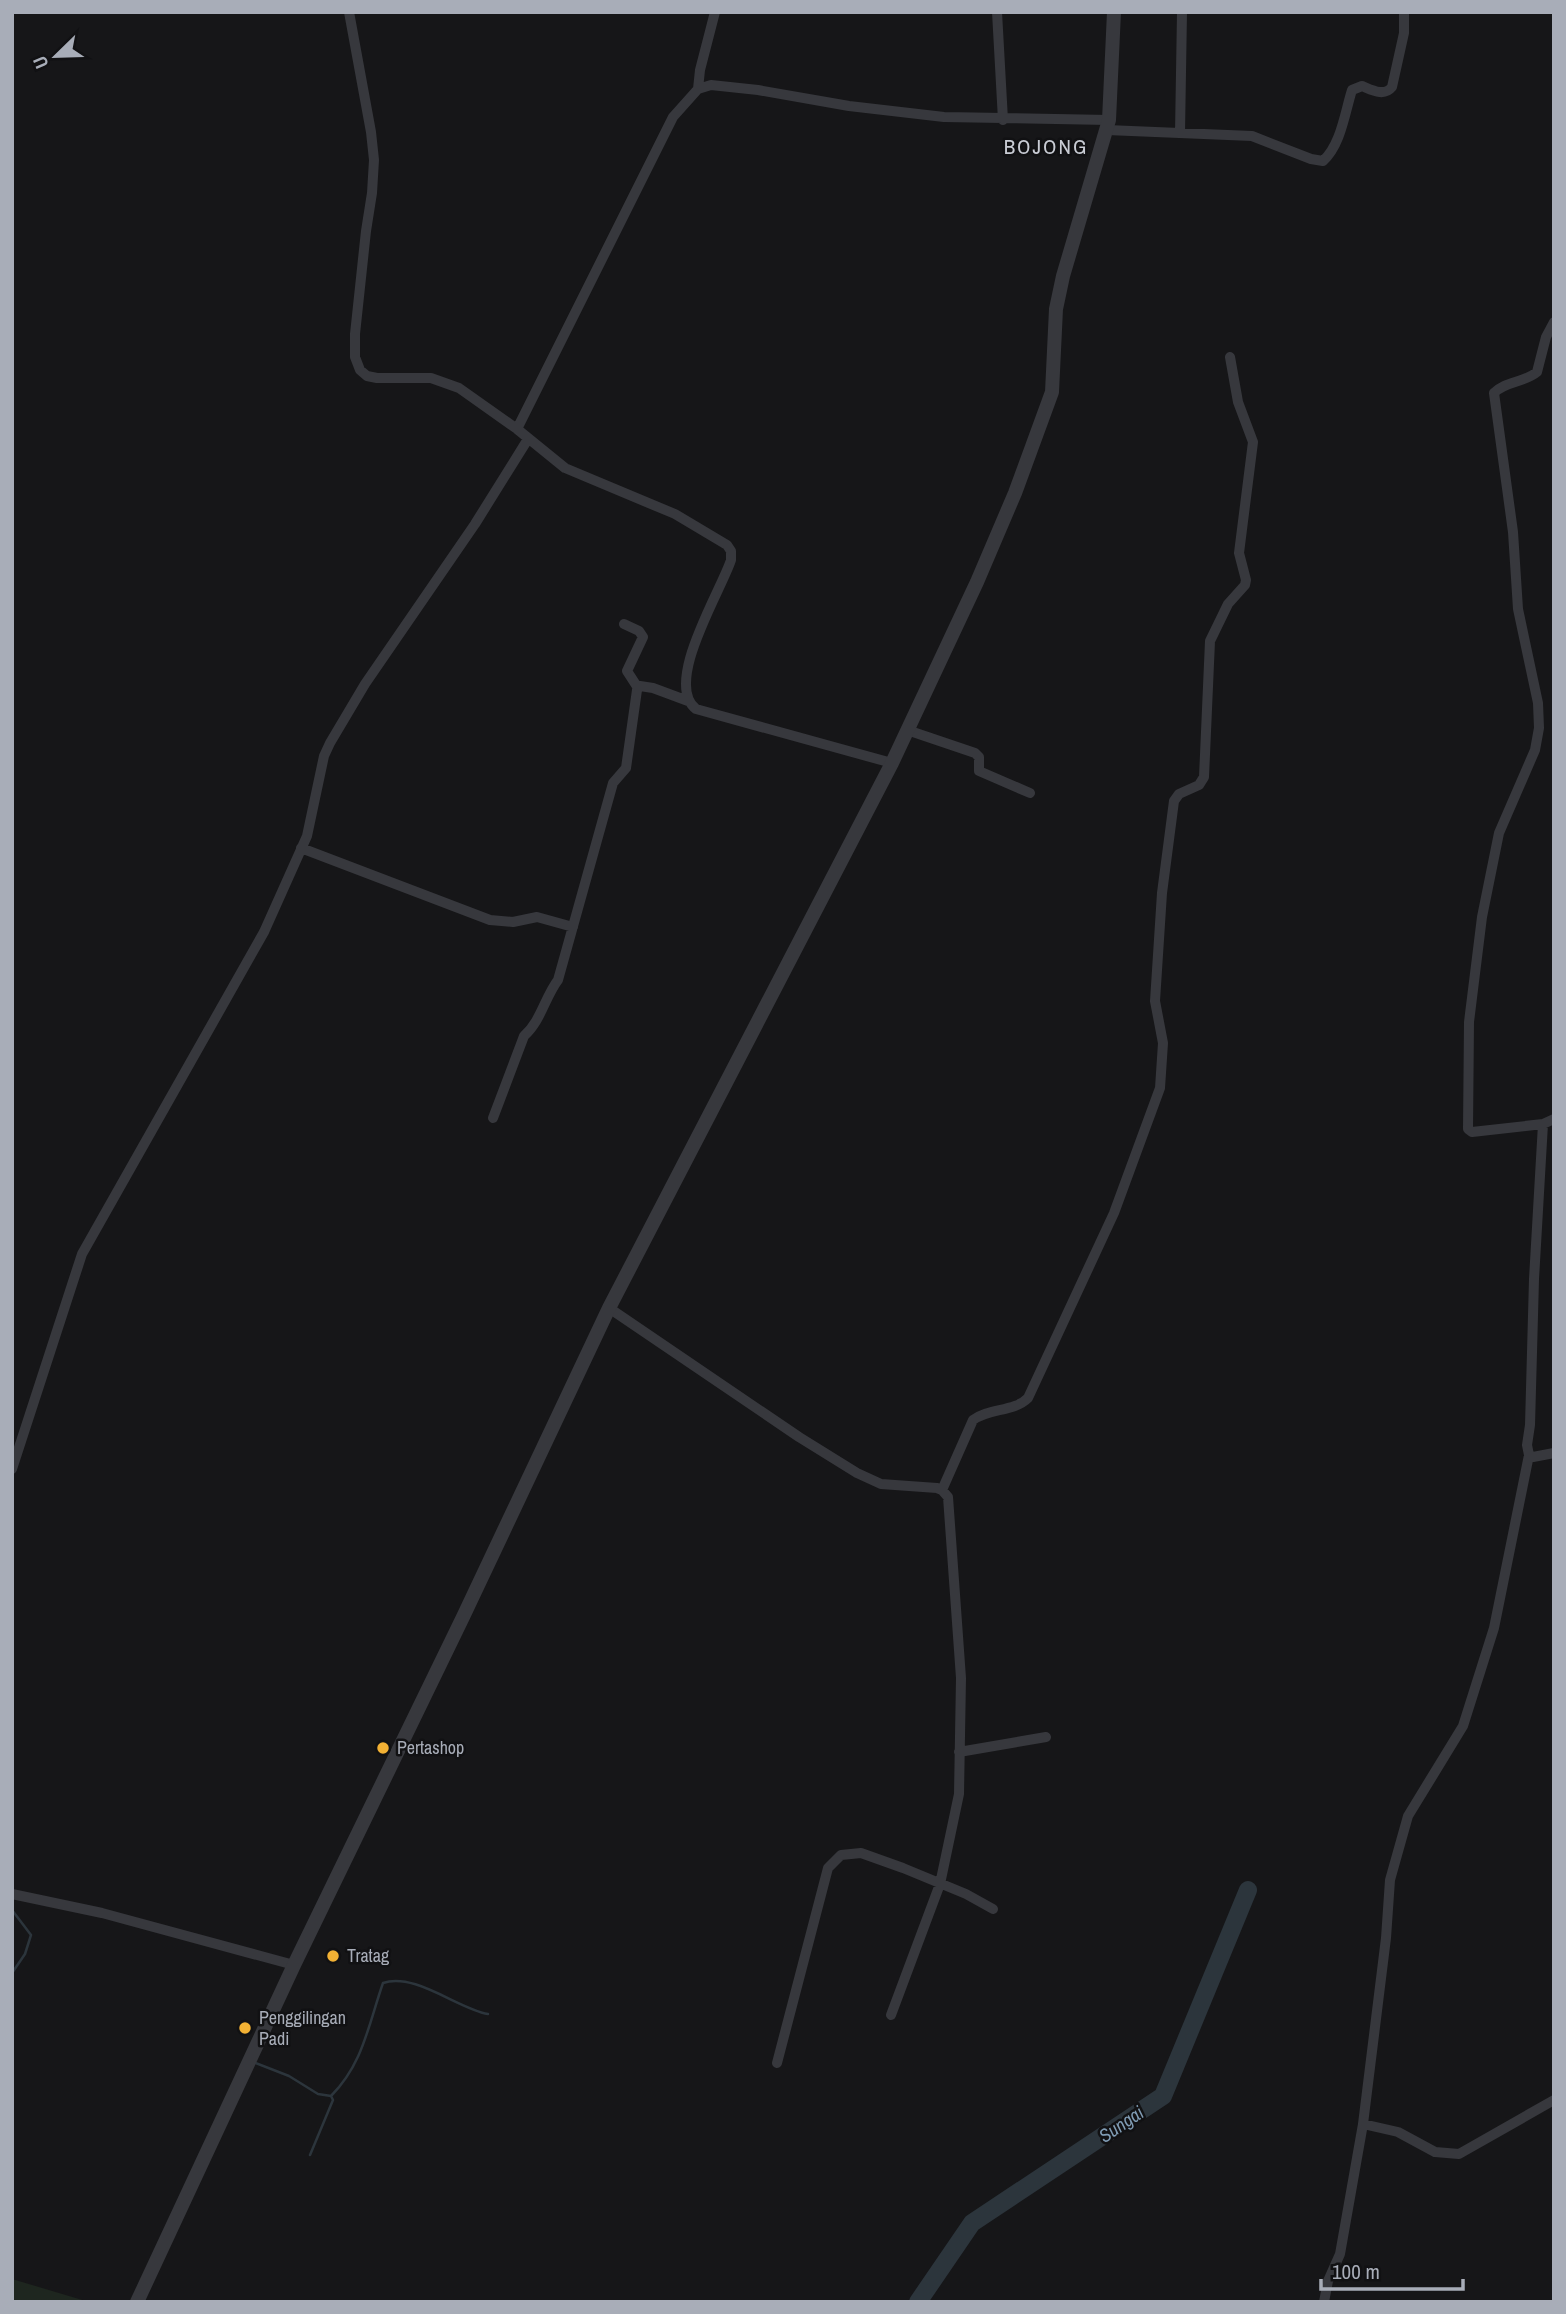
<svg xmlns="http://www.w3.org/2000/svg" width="1566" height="2314" font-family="'Archivo Narrow',sans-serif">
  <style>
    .green { fill: #1e261f }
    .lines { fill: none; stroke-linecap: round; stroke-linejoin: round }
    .stream { stroke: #2c353c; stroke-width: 2.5 }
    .river { stroke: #2c353c; stroke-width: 18 }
    .minor { stroke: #37383d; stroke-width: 10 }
    .tertiary { stroke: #37383d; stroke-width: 14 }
    .poi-dot { fill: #f2b134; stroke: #111113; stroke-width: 2.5 }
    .labels { text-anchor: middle; stroke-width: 5; stroke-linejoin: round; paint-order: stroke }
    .poi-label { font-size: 18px; fill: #a8adb8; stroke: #111113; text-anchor: start }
    .water-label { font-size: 19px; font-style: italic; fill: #7f9bb3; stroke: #111113 }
    .quarter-label { font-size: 21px; letter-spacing: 2px; fill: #c9ccd4; stroke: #111113 }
  </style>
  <rect width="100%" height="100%" fill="#161618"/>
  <path class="green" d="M12 2279 89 2302H12Z"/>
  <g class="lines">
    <path class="stream" d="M12 1910 31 1935 25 1954 12 1973
      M253 2062 289 2076 318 2094 331 2096C363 2064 368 2026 383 1983 415 1972 458 2009 488 2014
      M310 2155 333 2100 331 2096"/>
    <path class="river" d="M918 2302 972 2223 1163 2096 1248 1890"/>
    <path class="minor" d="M349 12 371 132 374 160 372 193 366 231 355 334V357L360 370 367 376 377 378H431L459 388 517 429 565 468 675 514 727 545 731 551V560C721 591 663 683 696 709L892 763
      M997 12 1003 120
      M698 89 700 70 715 12
      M1107 130 1252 136 1311 159 1323 161C1341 145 1345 112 1352 90L1362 86C1372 90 1384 97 1392 87L1404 33V12
      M1180 133 1182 12
      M517 429 673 117 698 89 711 85 758 90 849 106 944 117 1109 120
      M624 624 639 631 643 637 627 671 638 688
      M907 730 975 753 979 757V771L1030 793
      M301 848 490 920 513 922 537 917 573 927
      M493 1118 524 1036C541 1021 545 997 558 980L613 783 626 768 637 690 640 686 653 688 688 701
      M1554 1119 1543 1124 1534 1279 1530 1425 1527 1445 1529 1455 1533 1457 1554 1453
      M1543 1124 1472 1132 1468 1129 1469 1022 1482 917 1499 833 1535 750 1539 728 1538 703 1518 609 1513 532 1494 393C1505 381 1524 383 1537 372L1546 337 1554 322
      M609 1308 799 1437 857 1473 881 1484 937 1488 942 1490 948 1497 961 1678 959 1794 940 1884 891 2015
      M12 1469 82 1254 264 932 307 836 324 756 330 743 365 684 475 524 528 439
      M942 1490 973 1420C989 1408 1014 1412 1028 1398L1114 1213 1160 1088 1163 1043 1155 1001 1162 893 1174 801 1179 794 1199 785 1204 777 1210 641 1228 604 1245 585 1246 580 1239 553 1253 442 1238 402 1230 357
      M959 1752 1046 1737
      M12 1894 102 1913 294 1965
      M777 2063 828 1868 841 1855 861 1853 903 1868 966 1894 993 1909
      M1363 2124 1386 1938 1390 1880 1408 1816 1463 1726 1494 1628 1529 1455
      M1324 2302 1328 2281 1340 2254 1363 2124 1398 2132 1435 2152 1459 2154 1554 2100"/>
    <path class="tertiary" d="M137 2302 294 1965 463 1617 609 1308 892 763 977 582 1015 493 1052 392 1056 309 1063 276 1109 120 1114 12"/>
  </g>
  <g class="poi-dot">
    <circle cx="383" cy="1748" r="7"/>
    <circle cx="333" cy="1956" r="7"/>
    <circle cx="245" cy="2028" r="7"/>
  </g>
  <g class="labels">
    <g class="poi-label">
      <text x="397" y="1754">Pertashop</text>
      <text x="347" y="1962">Tratag</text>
      <text x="259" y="2024">Penggilingan<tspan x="259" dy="21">Padi</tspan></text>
    </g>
    <g class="water-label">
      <text transform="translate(1121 2124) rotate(-34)" y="7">Sungai</text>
    </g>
    <g class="quarter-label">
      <text x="1046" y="154">BOJONG</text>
    </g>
  </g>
  <rect width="1566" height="2314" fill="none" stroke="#a8adb8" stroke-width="28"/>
  <g transform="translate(56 56) rotate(247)" stroke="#111113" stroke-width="5" paint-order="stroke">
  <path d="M0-5L12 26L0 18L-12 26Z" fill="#a8adb8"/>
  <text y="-10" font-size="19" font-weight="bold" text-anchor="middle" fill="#a8adb8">U</text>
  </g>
  <path d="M1321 2279v10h142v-10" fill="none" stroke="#a8adb8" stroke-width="3.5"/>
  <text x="1332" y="2279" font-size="21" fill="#a8adb8" stroke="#111113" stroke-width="5" paint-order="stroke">100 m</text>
</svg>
